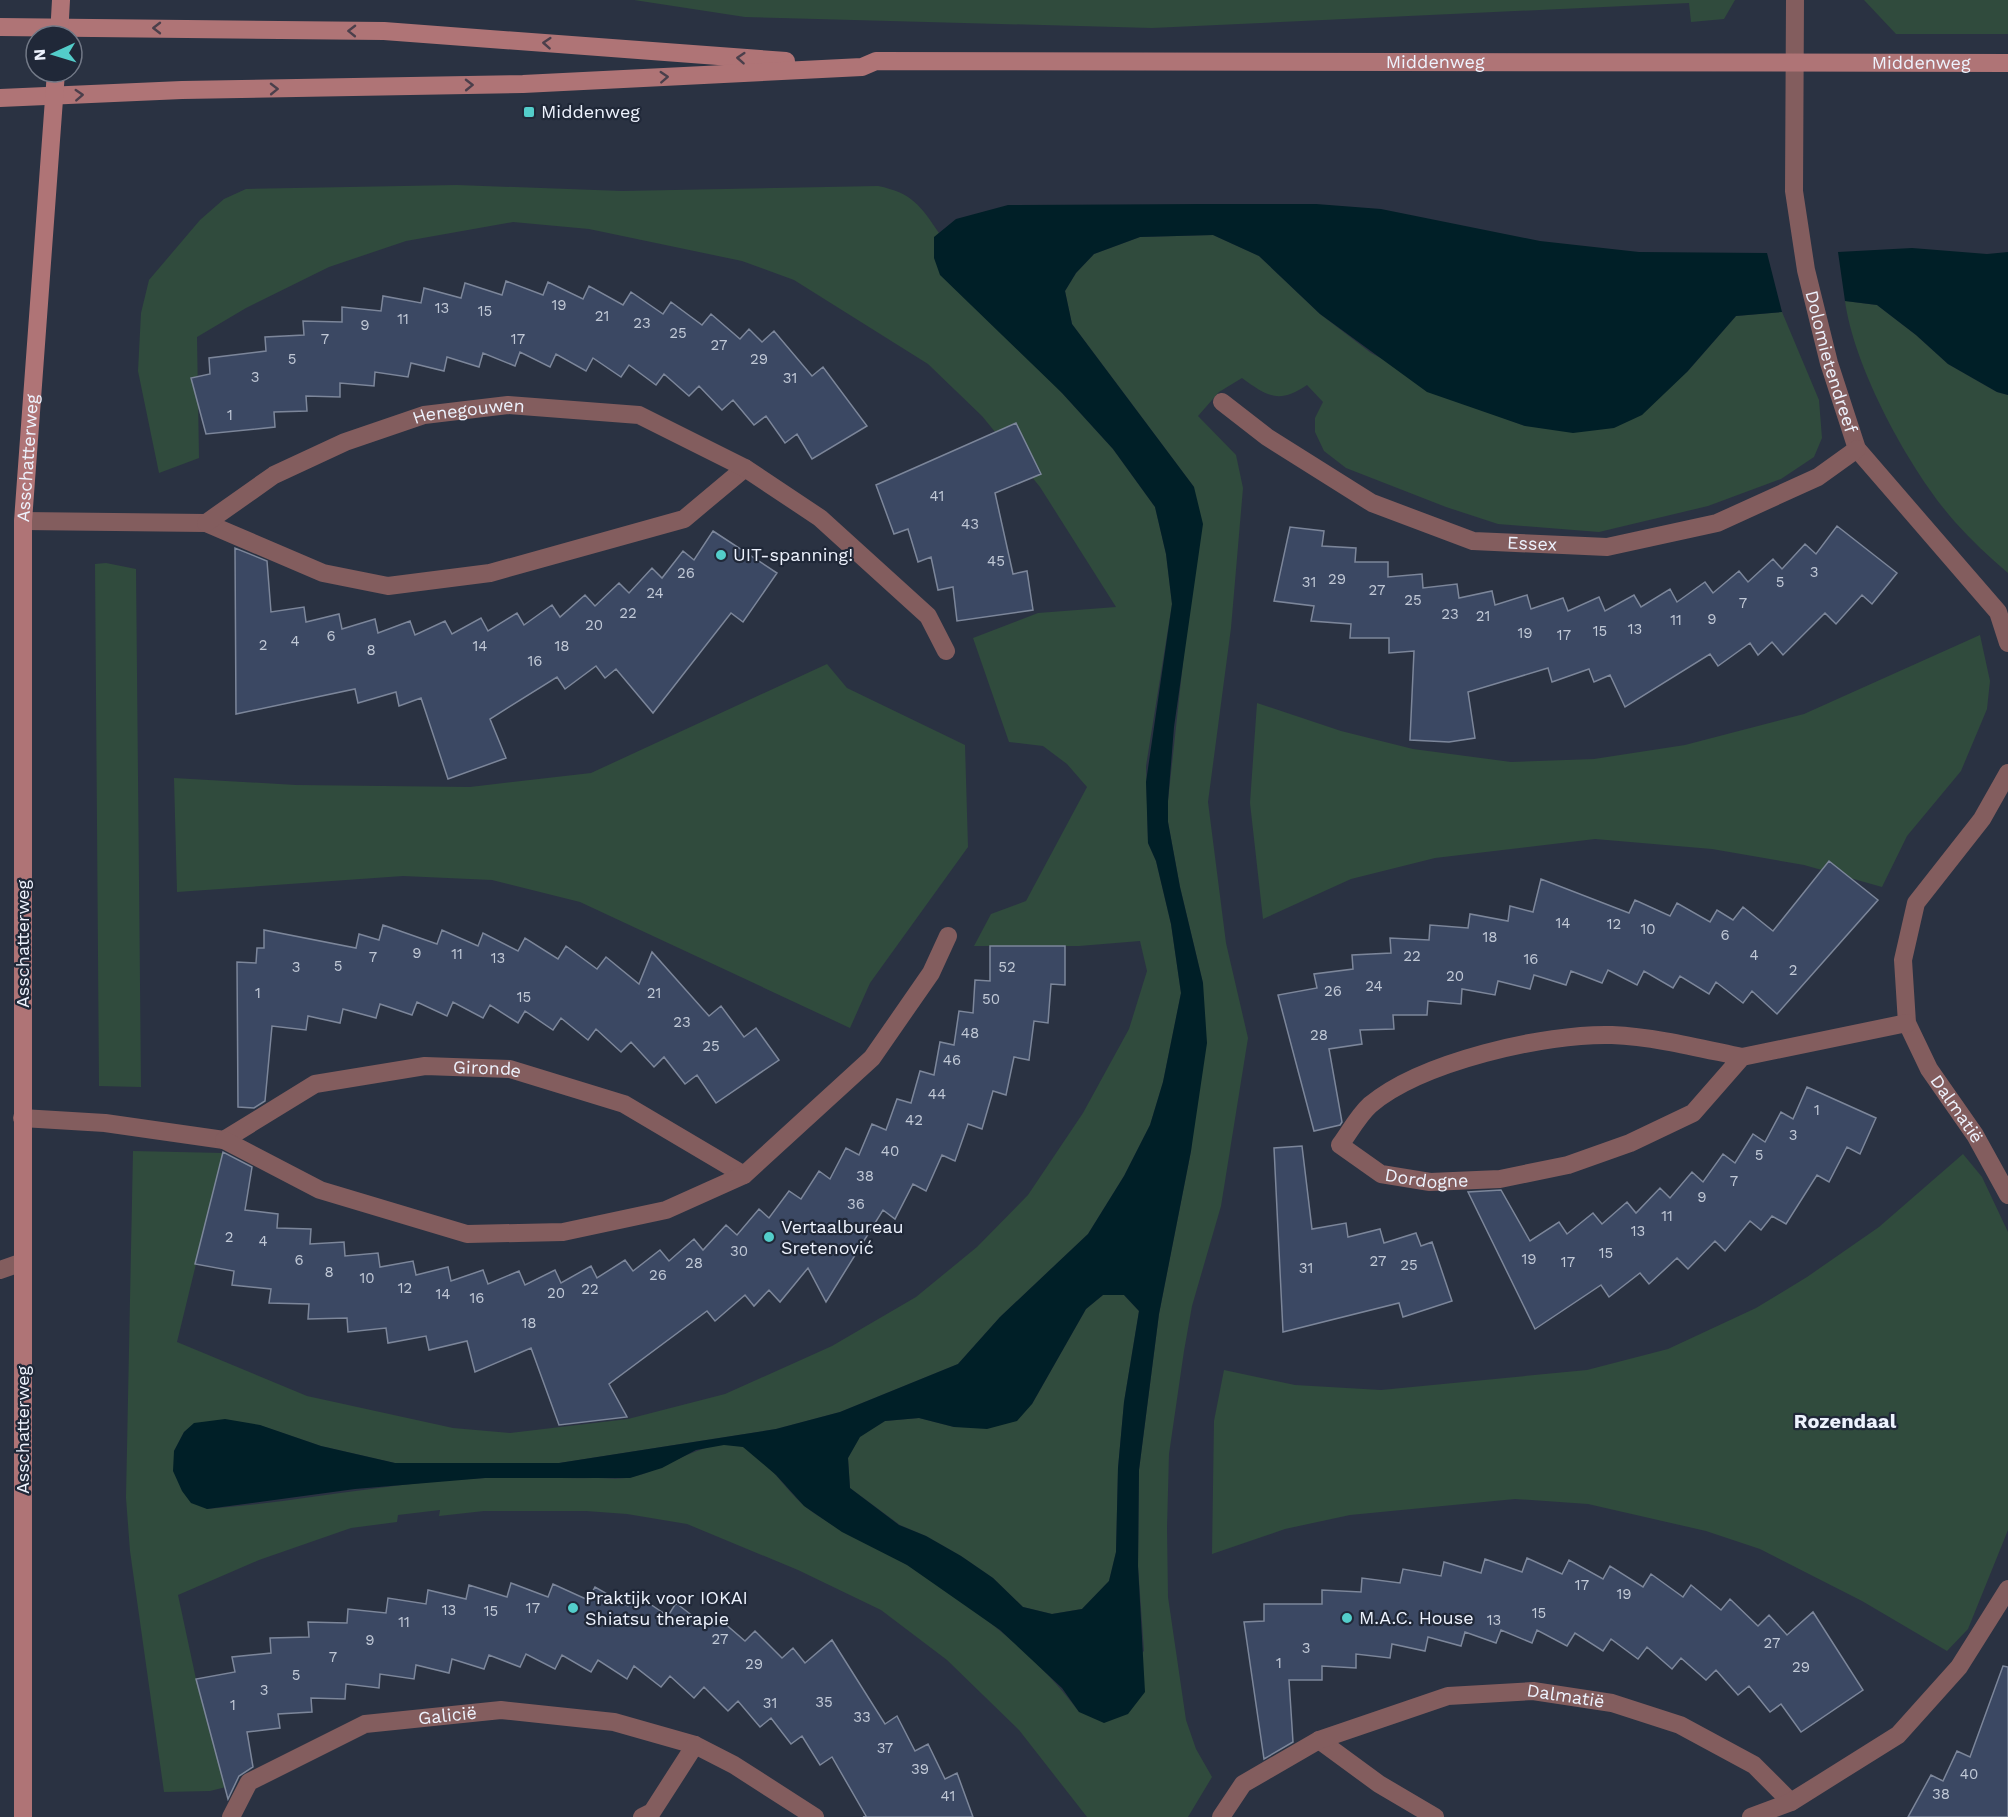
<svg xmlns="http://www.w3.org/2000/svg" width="2008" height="1817" font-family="'Work Sans',sans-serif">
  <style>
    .green { fill: #304b3d }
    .water { fill: #001f27; fill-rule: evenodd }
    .building { fill: #3b4863; stroke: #7c869a; stroke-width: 1.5 }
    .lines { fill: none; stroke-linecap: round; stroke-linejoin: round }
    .street { stroke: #835d5e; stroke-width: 18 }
    .secondary { stroke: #af7476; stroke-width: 18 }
    .oneway { stroke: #4b3f4b }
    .poi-dot { fill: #53cdca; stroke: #202838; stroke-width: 2 }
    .labels { text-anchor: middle; stroke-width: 4.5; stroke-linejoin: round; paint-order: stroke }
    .number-label { font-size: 15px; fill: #c0c8d6 }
    .street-label { font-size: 18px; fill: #edf2fd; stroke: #202838 }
    .poi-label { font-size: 18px; fill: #edf2fd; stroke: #202838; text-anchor: start }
    .neighbourhood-label { font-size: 20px; font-weight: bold; fill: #edf2fd; stroke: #202838 }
  </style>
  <rect width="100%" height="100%" fill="#2a3242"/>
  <path class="green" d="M634 0H1735L1724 19 1691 22 1689 3 1152 28 745 17Z
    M1864 0H2008V34H1896Z
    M457 185 622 191 878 186C912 193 920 205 939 233L934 238 1062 393 1113 449 1155 507 1166 554 1172 604 1146 766 1148 843 1156 861 1171 924 1181 993 1163 1082 1150 1125 1124 1176 1088 1234 1000 1317 958 1364 840 1412 776 1429 559 1463 480 1464 395 1463 321 1446 259 1425 195 1423 184 1432 174 1451 207 1509C300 1502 391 1482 485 1478 521 1476 557 1479 593 1478 605 1478 620 1480 632 1477 663 1471 713 1433 743 1447 767 1458 786 1492 807 1508 839 1532 875 1545 909 1566 971 1606 1035 1652 1079 1712L1144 1651 1138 1566 1139 1470 1159 1314 1191 1151 1203 983 1180 887 1168 822V801L1184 653 1194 487 1072 324 1065 291 1076 273 1094 254 1140 237 1213 235 1259 256 1320 314 1371 353 1479 409 1525 426 1687 372 1736 316 1782 312 1819 400 1822 438 1814 457 1781 479 1708 506 1599 532 1498 524 1446 507 1346 468 1324 451 1315 432V418L1323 402 1307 385C1279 404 1268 397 1242 378L1219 392 1198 416 1236 455 1243 488 1231 628 1208 802 1226 943 1248 1038 1221 1206 1192 1306 1184 1351 1169 1454 1167 1528 1168 1597 1186 1720 1196 1749 1212 1777 1188 1817H1087L1019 1730 947 1660 881 1610 798 1570 687 1524 627 1514 586 1511H484L439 1516 440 1510 398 1515 397 1522 351 1528 259 1560 178 1595 196 1679 226 1787 210 1791 164 1792 130 1551 126 1498 133 1151 223 1153 177 1342 307 1396 453 1428 510 1433 628 1419 725 1394 832 1346 916 1297 977 1247 1028 1195 1083 1113 1129 1029 1147 971 1140 941 1079 946H974L991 914 1026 901 1087 787 1067 764 1043 746 1009 742 973 638 1038 613 1116 607 1040 487 982 416 928 364 794 280 742 261 589 229 513 222 406 241 329 267 246 308 197 337 199 458 159 473 138 371 141 313 149 280 200 220 224 199 246 189Z
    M1845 301 1877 305 1916 335 1948 364 1997 392 2008 395V573C1989 557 1971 540 1955 522 1910 471 1854 368 1845 301Z
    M106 563 136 569 141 1087 99 1086 95 564Z
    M1980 635 1990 681 1987 709 1961 771 1907 836 1882 887 1804 865 1712 849 1595 839 1435 858 1351 879 1263 919 1250 803 1257 703 1341 731 1413 749 1511 762 1594 759 1685 745 1804 714Z
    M827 664 847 688 965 745 968 847 870 983 850 1028 580 902 492 880 403 876 177 892 174 778 296 785 470 787 591 773Z
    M1963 1154 1982 1177 2008 1232V1530L1968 1629 1947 1651 1862 1601 1760 1549 1706 1531 1588 1504 1515 1499 1350 1515 1285 1529 1212 1554 1214 1421 1224 1370 1295 1385 1381 1390 1587 1370 1668 1349 1756 1308 1807 1277 1879 1227Z
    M1103 1295H1124L1139 1311 1124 1402 1118 1468 1116 1552 1109 1581 1082 1609 1052 1614 1023 1607 993 1578 961 1556 926 1536 900 1525 850 1488 848 1458 860 1436 885 1421 919 1418 954 1427 1032 1404 1086 1309Z"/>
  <path class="water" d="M1202 204H1316L1381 209 1540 241 1639 252 1767 253 1782 312 1736 316 1687 372 1642 415 1614 428 1573 433 1525 426 1427 392 1320 314 1259 256 1213 235 1140 237 1094 254 1076 273 1065 291 1072 324 1194 487 1203 524 1174 727 1168 801V822L1180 887 1203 983 1207 1043 1191 1151 1159 1314 1139 1470 1138 1566 1145 1692 1128 1714 1104 1723 1079 1712 1062 1688 1000 1630 907 1565 842 1532 804 1506 776 1475 743 1447 724 1445 696 1450 662 1468 630 1478H485L355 1489 207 1509 191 1503 182 1491 173 1471 174 1451 184 1432 194 1423 225 1419 260 1425 321 1446 395 1463H559L776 1429 840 1412 958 1364 1000 1317 1088 1234 1124 1176 1150 1125 1163 1082 1181 993 1171 924 1156 861 1148 843 1146 782 1172 604 1166 554 1155 507 1113 449 1062 393 940 275 934 258V237L956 219 1008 205ZM1103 1295H1124L1139 1311 1124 1402 1118 1468 1116 1552 1109 1581 1082 1609 1052 1614 1023 1607 993 1578 961 1556 926 1536 899 1525 850 1488 848 1458 860 1437 885 1421 919 1418 954 1427 987 1429 1017 1421 1032 1404 1086 1309Z
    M1912 248 1987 254 2008 252V395L1997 392 1948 364 1916 335 1877 305 1845 301 1838 252Z"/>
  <path class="building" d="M506 281 543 295 548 282 583 299 589 286 623 305 631 292 663 314 671 302 702 325 711 314 740 339 749 329 762 342 774 331 812 376 823 367 867 426 812 459 797 434 785 443 766 416 754 425 733 400 722 410 699 386 689 396 664 374 656 385 629 365 621 377 593 358 586 371 556 354 550 367 520 352 515 366 483 353 479 367 447 357 444 371 411 363 408 377 375 372 374 386 340 383V397L306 396 307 411 274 412 275 427 206 434 191 378 210 374 209 358 266 351 265 337 304 335 303 321 342 322V307L381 311 383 296 421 303 424 288 461 298 465 283 502 295Z
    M1016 423 1041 474 995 493 1013 574 1027 571 1033 610 957 621 953 587 938 590 931 557 918 562 908 529 894 534 876 485Z
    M1837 526 1897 573 1872 604 1862 595 1836 624 1825 613 1783 655 1772 642 1758 655 1750 643 1718 666 1710 654 1625 707 1610 675 1594 682 1589 669 1552 682 1548 668 1468 692 1475 738 1449 742 1410 740 1414 651 1389 653V638H1350L1351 624 1311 621 1314 606 1274 601 1290 527 1324 531 1322 546 1356 548 1355 562H1388V577L1422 574 1423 588 1457 584 1459 598 1492 591 1495 605 1527 595 1531 609 1563 598 1568 611 1599 597 1605 611 1634 595 1641 607 1670 589 1677 602 1705 582 1713 593 1739 571 1748 582 1773 559 1782 569 1805 544 1816 554Z
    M713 531 777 573 743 622 731 613 653 713 616 669 605 678 596 666 565 689 557 677 490 719 506 758 448 779 421 698 399 706 396 692 358 703 355 689 236 714 235 548 267 561 271 612 304 607 306 622 339 614 342 629 375 619 378 633 410 621 415 635 445 621 452 634 481 618 488 631 517 613 524 625 552 605 560 617 585 595 595 606 619 583 629 593 652 568 662 578 683 551 694 560Z
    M1829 861 1878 900 1777 1014 1752 991 1743 1003 1716 982 1709 994 1680 976 1673 988 1644 971 1637 985 1608 970 1602 983 1571 971 1566 985 1534 975 1530 989 1498 981 1495 995 1462 989 1461 1004 1428 1001 1427 1015H1393L1394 1029 1360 1030 1362 1044 1329 1049 1342 1122 1340 1125 1314 1131 1278 995 1317 988 1314 974 1353 969 1352 955 1391 953 1390 938 1429 940 1430 925 1468 928 1470 914 1508 921 1510 906 1533 912 1541 879 1629 913 1635 900 1670 916 1677 903 1710 922 1717 910 1733 920 1743 907 1773 931Z
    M383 925 437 944 442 930 478 946 483 933 518 951 525 938 558 959 566 946 597 969 606 957 639 984 652 952 709 1016 721 1006 744 1037 756 1028 779 1060 716 1103 697 1075 685 1084 664 1057 654 1067 631 1042 621 1052 596 1029 588 1040 561 1018 553 1030 525 1011 518 1023 490 1005 483 1018 453 1002 447 1016 417 1002 412 1015 380 1004 376 1018 343 1009 340 1023 308 1016 306 1030 272 1026 265 1101 254 1108 238 1107 237 962 256 963 257 948H264V930L356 948 359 934 379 940Z
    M990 946H1065V985L1051 984 1048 1023 1034 1021 1029 1060 1014 1057 1006 1095 993 1091 982 1129 968 1124 955 1161 942 1155 926 1191 913 1184 895 1219 883 1210 826 1302 808 1268 780 1302 769 1290 754 1306 745 1295 715 1321 707 1311 609 1384 627 1417 559 1425 531 1348 475 1372 467 1341 429 1350 426 1336 388 1343 386 1328 348 1332 347 1318 308 1319 309 1304 269 1303 271 1289 232 1285 234 1271 195 1264 223 1152 252 1167 245 1210 278 1214 277 1228 311 1229 310 1244 344 1242 345 1256 378 1253 380 1267 413 1261 416 1275 448 1267 451 1281 483 1270 488 1284 519 1271 525 1285 555 1270 561 1283 591 1266 597 1278 625 1260 633 1271 660 1250 669 1261 694 1239 703 1250 726 1225 737 1235 759 1209 769 1218 789 1191 801 1199 819 1171 830 1179 846 1148 859 1155 872 1124 886 1130 897 1099 911 1103 920 1071 934 1075 940 1042 954 1045 959 1011 973 1013 975 980 990 981Z
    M1807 1087 1876 1118 1860 1154 1847 1147 1829 1182 1817 1175 1786 1224 1772 1216 1761 1230 1750 1221 1725 1251 1715 1241 1688 1269 1677 1258 1649 1284 1640 1273 1609 1297 1601 1285 1535 1329 1468 1192 1501 1190 1530 1241 1559 1222 1567 1234 1593 1213 1602 1224 1627 1202 1636 1213 1660 1188 1670 1198 1692 1172 1703 1182 1723 1154 1735 1163 1753 1134 1765 1142 1781 1112 1793 1119Z
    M1302 1146 1312 1229 1346 1223 1348 1237 1380 1229 1384 1243 1416 1233 1421 1246 1432 1242 1452 1301 1403 1317 1399 1303 1283 1332 1274 1148Z
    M1527 1558 1562 1574 1569 1560 1603 1579 1610 1566 1643 1587 1651 1574 1683 1597 1691 1585 1721 1610 1730 1599 1758 1626 1769 1615 1787 1635 1813 1612 1863 1690 1801 1732 1781 1704 1770 1712 1749 1686 1738 1695 1716 1670 1706 1680 1681 1658 1672 1669 1647 1647 1638 1659 1611 1639 1603 1651 1575 1633 1567 1646 1537 1630 1532 1643 1501 1630 1496 1643 1465 1632 1461 1646 1428 1637 1425 1651 1392 1644 1390 1658 1356 1654V1668L1322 1666V1680H1289L1293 1742 1264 1759 1244 1622 1264 1621V1604H1322V1590L1361 1592 1362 1578 1400 1583 1403 1569 1441 1576 1444 1562 1481 1573 1485 1559 1522 1572Z
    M511 1583 548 1597 553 1584 588 1600 595 1587 628 1606 635 1594 668 1616 676 1603 707 1627 716 1616 745 1641 755 1631 782 1658 793 1648 805 1663 832 1640 885 1724 897 1716 915 1751 928 1744 945 1779 957 1773 973 1817H863L866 1816 832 1757 820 1765 802 1736 791 1744 771 1718 760 1727 738 1701 728 1711 704 1687 694 1698 670 1676 661 1687 634 1666 627 1679 598 1660 591 1672 562 1655 555 1669 526 1654 520 1667 489 1655 484 1669 452 1659 449 1673 416 1665 414 1679 380 1674 379 1688 346 1684 345 1699 311 1698 312 1712 278 1714 280 1728 247 1732 253 1767 239 1776 228 1799 196 1679 235 1672 232 1657 271 1653 270 1638 309 1637 308 1622 347 1623 348 1609 386 1613 388 1598 426 1604 428 1590 466 1599 469 1585 507 1597Z
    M2003 1666 2008 1667V1817H1908L1931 1775 1943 1781 1957 1751 1970 1757Z"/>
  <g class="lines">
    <g class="street">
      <path id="s1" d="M1795 0 1794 191 1806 270 1829 363 1857 449 1998 612 2008 643"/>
      <path id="s2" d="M1222 402 1267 437 1372 503 1473 541 1607 547 1717 523 1818 477 1857 449"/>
      <path d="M23 521 206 523 323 573 388 586 490 573 684 519 745 468"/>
      <path id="s3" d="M206 523 274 475 345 442 424 415 508 405 639 415 745 468 820 518 928 616 946 651"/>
      <path id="s4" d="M2008 773 1982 819 1916 903 1903 960 1907 1023 1929 1069 1975 1135 2008 1195"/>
      <path id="s5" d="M1742 1057C1699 1048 1656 1037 1612 1035 1545 1033 1421 1062 1370 1105 1358 1116 1349 1133 1340 1145L1381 1174 1430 1182 1500 1179 1568 1165 1630 1143 1693 1113 1742 1057 1907 1023"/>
      <path id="s6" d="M22 1118 105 1123 224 1140 315 1084 425 1066 510 1069 624 1104 744 1175"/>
      <path d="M224 1140 320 1190 467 1234 563 1232 666 1210 744 1175 872 1058 931 973 948 936"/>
      <path d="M0 1270 23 1262"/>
      <path d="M1319 1740 1379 1784 1435 1817"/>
      <path id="s7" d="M231 1817 249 1782 365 1724 501 1710 614 1722 695 1745 734 1765 815 1817"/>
      <path d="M642 1817 652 1812 695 1745"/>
      <path id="s8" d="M1221 1817 1243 1784 1319 1740 1448 1696 1533 1691 1612 1703 1680 1725 1754 1765 1791 1802"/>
      <path d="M1751 1817 1791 1802 1898 1735 1959 1667 2008 1589"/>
    </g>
    <g class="secondary">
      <path d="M0 27 384 31 786 61"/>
      <path d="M59 36 61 0"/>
      <path id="s9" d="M0 98 182 90 523 84 862 67 876 61 2008 63"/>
      <path id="s10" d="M23 1817V521L56 72"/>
    </g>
  </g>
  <defs><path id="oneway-chevron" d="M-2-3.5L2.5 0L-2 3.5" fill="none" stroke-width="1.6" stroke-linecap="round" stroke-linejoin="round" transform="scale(1.5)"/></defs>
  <g class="oneway">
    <use href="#oneway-chevron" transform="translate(157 28) rotate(-180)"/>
    <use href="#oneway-chevron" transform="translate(352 31) rotate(-179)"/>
    <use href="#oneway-chevron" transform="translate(547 43) rotate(-176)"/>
    <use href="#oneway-chevron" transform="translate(741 58) rotate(-176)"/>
    <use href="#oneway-chevron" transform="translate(664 77) rotate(-3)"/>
    <use href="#oneway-chevron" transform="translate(469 85) rotate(-1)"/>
    <use href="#oneway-chevron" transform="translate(274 89) rotate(-1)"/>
    <use href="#oneway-chevron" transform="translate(79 95) rotate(-3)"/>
  </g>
  <g class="poi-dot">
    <rect x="523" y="106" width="12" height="12" rx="3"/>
    <circle cx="721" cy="555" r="6"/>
    <circle cx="769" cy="1237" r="6"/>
    <circle cx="573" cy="1608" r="6"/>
    <circle cx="1347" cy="1618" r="6"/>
  </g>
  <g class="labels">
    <g class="number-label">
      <text x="559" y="310">19</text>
      <text x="442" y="313">13</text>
      <text x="485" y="316">15</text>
      <text x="602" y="321">21</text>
      <text x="403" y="324">11</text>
      <text x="642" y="328">23</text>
      <text x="365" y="330">9</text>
      <text x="678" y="338">25</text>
      <text x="325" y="344">7</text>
      <text x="518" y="344">17</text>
      <text x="719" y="350">27</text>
      <text x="292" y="364">5</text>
      <text x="759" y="364">29</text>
      <text x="255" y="382">3</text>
      <text x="790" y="383">31</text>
      <text x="230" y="420">1</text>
      <text x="937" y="501">41</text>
      <text x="970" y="529">43</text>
      <text x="996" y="566">45</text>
      <text x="1814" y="577">3</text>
      <text x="686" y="578">26</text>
      <text x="1337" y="584">29</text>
      <text x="1309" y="587">31</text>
      <text x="1780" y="587">5</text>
      <text x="1377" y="595">27</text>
      <text x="655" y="598">24</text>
      <text x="1413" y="605">25</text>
      <text x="1743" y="608">7</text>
      <text x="628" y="618">22</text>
      <text x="1450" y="619">23</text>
      <text x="1483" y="621">21</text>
      <text x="1712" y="624">9</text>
      <text x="1676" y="625">11</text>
      <text x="594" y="630">20</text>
      <text x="1635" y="634">13</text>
      <text x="1600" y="636">15</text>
      <text x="1525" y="638">19</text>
      <text x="1564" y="640">17</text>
      <text x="331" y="641">6</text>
      <text x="295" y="646">4</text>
      <text x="263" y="650">2</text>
      <text x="480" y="651">14</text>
      <text x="562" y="651">18</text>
      <text x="371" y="655">8</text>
      <text x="535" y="666">16</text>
      <text x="1563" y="928">14</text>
      <text x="1614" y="929">12</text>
      <text x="1648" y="934">10</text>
      <text x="1725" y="940">6</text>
      <text x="1490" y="942">18</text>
      <text x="417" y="958">9</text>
      <text x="457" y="959">11</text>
      <text x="1754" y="960">4</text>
      <text x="1412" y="961">22</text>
      <text x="373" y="962">7</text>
      <text x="498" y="963">13</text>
      <text x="1531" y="964">16</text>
      <text x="338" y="971">5</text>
      <text x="296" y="972">3</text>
      <text x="1007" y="972">52</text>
      <text x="1793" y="975">2</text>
      <text x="1455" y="981">20</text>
      <text x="1374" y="991">24</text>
      <text x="1333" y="996">26</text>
      <text x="258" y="998">1</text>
      <text x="654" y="998">21</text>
      <text x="524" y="1002">15</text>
      <text x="991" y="1004">50</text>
      <text x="682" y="1027">23</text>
      <text x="970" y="1038">48</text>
      <text x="1319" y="1040">28</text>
      <text x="711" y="1051">25</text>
      <text x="952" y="1065">46</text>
      <text x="937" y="1099">44</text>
      <text x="1817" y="1115">1</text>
      <text x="914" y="1125">42</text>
      <text x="1793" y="1140">3</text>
      <text x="890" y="1156">40</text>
      <text x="1759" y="1160">5</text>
      <text x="865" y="1181">38</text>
      <text x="1734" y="1186">7</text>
      <text x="1702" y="1202">9</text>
      <text x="856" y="1209">36</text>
      <text x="1667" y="1221">11</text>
      <text x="1638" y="1236">13</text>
      <text x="229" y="1242">2</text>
      <text x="263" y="1246">4</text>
      <text x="739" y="1256">30</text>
      <text x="1606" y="1258">15</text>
      <text x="1529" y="1264">19</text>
      <text x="299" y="1265">6</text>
      <text x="1378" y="1266">27</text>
      <text x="1568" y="1267">17</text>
      <text x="694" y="1268">28</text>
      <text x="1409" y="1270">25</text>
      <text x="1306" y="1273">31</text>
      <text x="329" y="1277">8</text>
      <text x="658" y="1280">26</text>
      <text x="367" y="1283">10</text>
      <text x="405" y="1293">12</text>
      <text x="590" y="1294">22</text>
      <text x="556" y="1298">20</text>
      <text x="443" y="1299">14</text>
      <text x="477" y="1303">16</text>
      <text x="529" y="1328">18</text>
      <text x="1582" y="1590">17</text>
      <text x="1624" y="1599">19</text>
      <text x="533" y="1613">17</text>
      <text x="449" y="1615">13</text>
      <text x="491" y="1616">15</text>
      <text x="1539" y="1618">15</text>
      <text x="1494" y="1625">13</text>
      <text x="404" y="1627">11</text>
      <text x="720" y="1644">27</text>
      <text x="370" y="1645">9</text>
      <text x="1772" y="1648">27</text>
      <text x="1306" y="1653">3</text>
      <text x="333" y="1662">7</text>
      <text x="1279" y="1668">1</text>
      <text x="754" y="1669">29</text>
      <text x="1801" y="1672">29</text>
      <text x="296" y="1680">5</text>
      <text x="264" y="1695">3</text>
      <text x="824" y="1707">35</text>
      <text x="770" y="1708">31</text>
      <text x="233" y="1710">1</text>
      <text x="862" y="1722">33</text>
      <text x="885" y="1753">37</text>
      <text x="920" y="1774">39</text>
      <text x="1969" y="1779">40</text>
      <text x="1941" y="1799">38</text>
      <text x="948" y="1801">41</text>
    </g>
    <g class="street-label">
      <text dy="6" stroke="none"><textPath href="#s9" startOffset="1437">Middenweg</textPath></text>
      <text dy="6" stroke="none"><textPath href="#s9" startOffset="1923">Middenweg</textPath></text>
      <text dy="6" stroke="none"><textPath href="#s1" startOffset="366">Dolomietendreef</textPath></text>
      <text dy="6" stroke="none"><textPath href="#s3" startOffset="290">Henegouwen</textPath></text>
      <text dy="6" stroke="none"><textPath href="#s10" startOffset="1359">Asschatterweg</textPath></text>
      <text dy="6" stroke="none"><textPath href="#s2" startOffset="348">Essex</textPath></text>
      <text transform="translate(23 944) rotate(-90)" y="6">Asschatterweg</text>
      <text dy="6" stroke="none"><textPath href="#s6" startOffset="484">Gironde</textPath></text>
      <text dy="6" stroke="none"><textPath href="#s4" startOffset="381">Dalmatië</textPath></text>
      <text dy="6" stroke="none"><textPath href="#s5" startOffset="534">Dordogne</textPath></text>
      <text transform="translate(23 1430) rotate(-90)" y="6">Asschatterweg</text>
      <text dy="6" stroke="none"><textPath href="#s8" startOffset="382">Dalmatië</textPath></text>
      <text dy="6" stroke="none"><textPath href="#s7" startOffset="252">Galicië</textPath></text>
    </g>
    <g class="poi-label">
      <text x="541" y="118">Middenweg</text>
      <text x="733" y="561">UIT-spanning!</text>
      <text x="781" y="1233">Vertaalbureau<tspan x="781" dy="21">Sretenović</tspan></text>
      <text x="585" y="1604">Praktijk voor IOKAI<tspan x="585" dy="21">Shiatsu therapie</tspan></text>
      <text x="1359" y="1624">M.A.C. House</text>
    </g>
    <g class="neighbourhood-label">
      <text x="1845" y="1428">Rozendaal</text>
    </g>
  </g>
  <g transform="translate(54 54) rotate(266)"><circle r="28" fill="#202838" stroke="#727987" stroke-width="1.5"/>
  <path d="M0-4.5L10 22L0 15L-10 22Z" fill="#53cdca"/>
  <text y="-9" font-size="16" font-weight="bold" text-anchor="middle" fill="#edf2fd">N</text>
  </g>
</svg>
